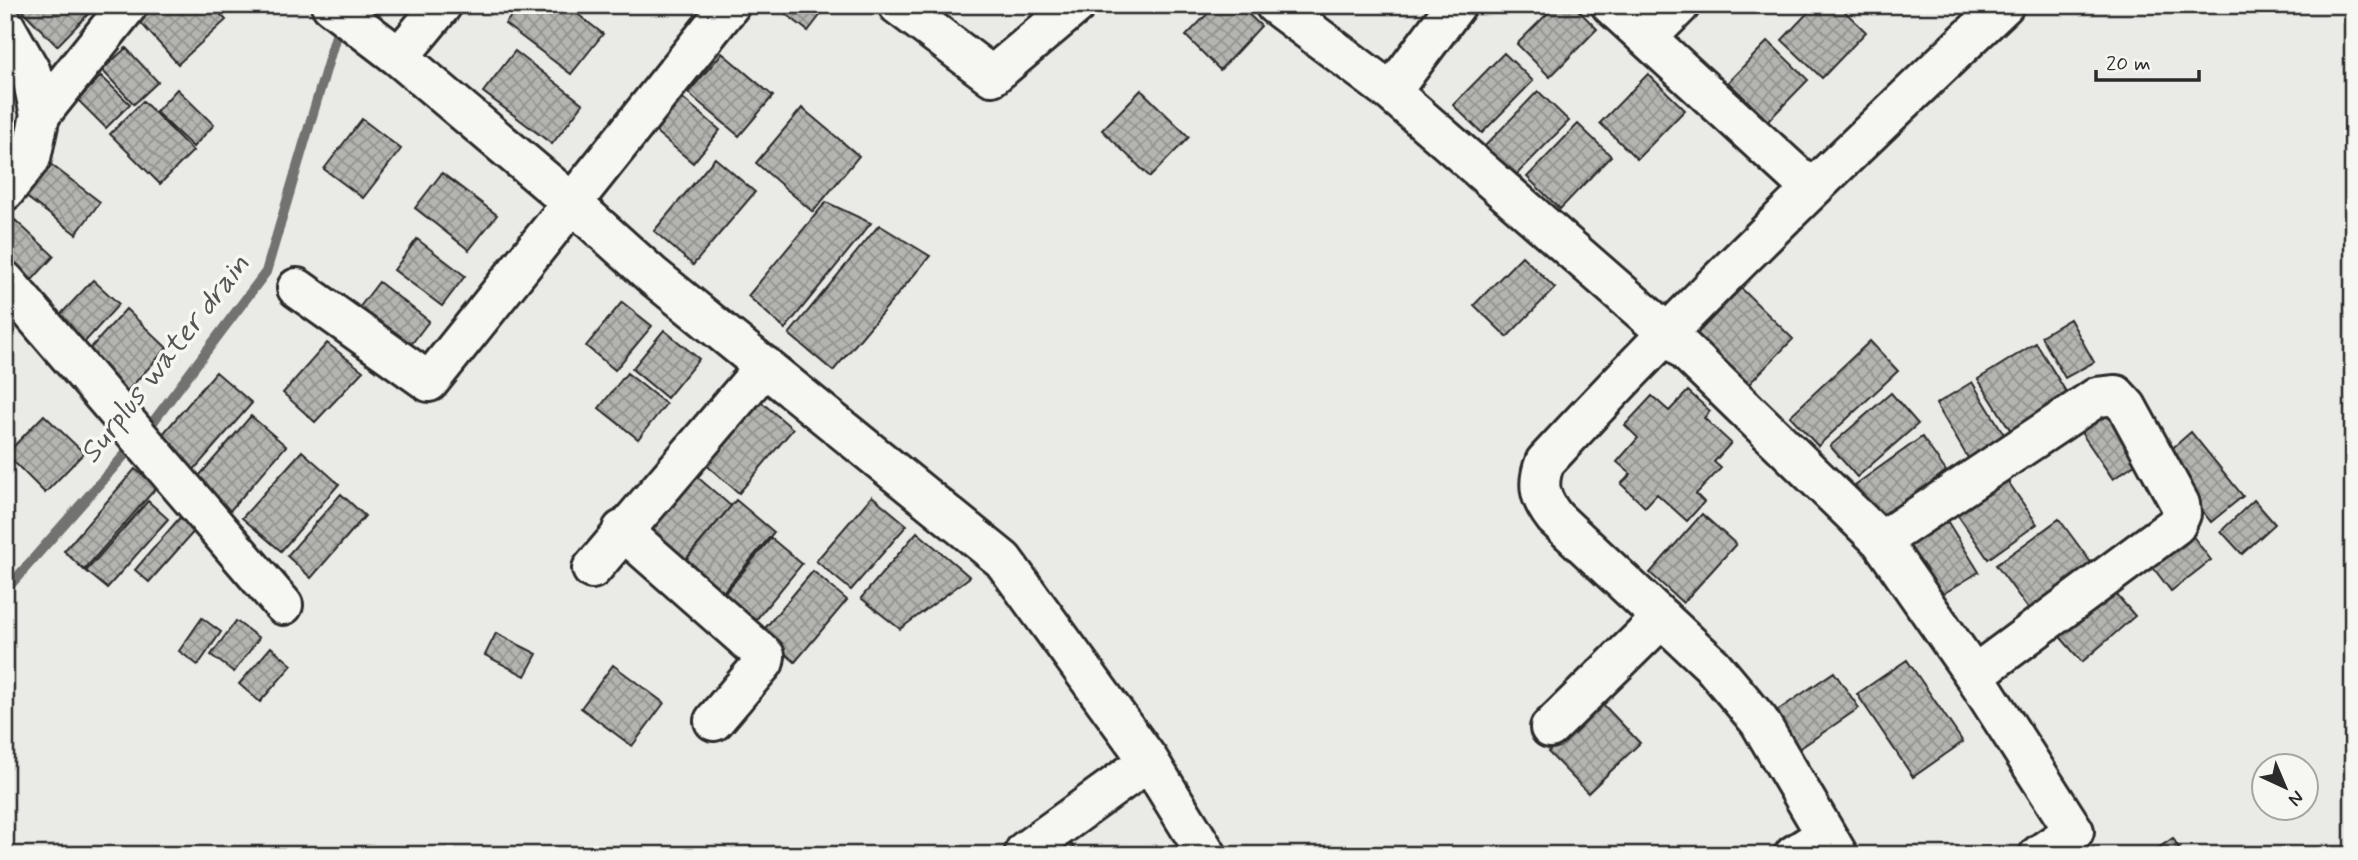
<svg xmlns="http://www.w3.org/2000/svg" width="2358" height="860" font-family="Mynerve,sans-serif">
  <style>
    .lines { fill: none; stroke-linecap: round; stroke-linejoin: round }
    .stream { stroke: #727270; stroke-width: 10 }
    .building { fill: url(#building-cross-hatch); stroke: #2b2b2b; stroke-width: 2 }
    .minor-casing { stroke: #2b2b2b; stroke-width: 44 }
    .major-casing { stroke: #2b2b2b; stroke-width: 44 }
    .minor { stroke: #f6f6f2; stroke-width: 38 }
    .major { stroke: #f6f6f2; stroke-width: 38 }
    .labels { text-anchor: middle; stroke-width: 7; stroke-linejoin: round; paint-order: stroke }
    .water-label { font-size: 30px; font-style: italic; fill: #545453; stroke: #f6f6f2 }
  </style>
  <defs>
    <pattern id="building-cross-hatch" width="8" height="8" patternUnits="userSpaceOnUse" patternTransform="scale(1.75)"><rect width="8" height="8" fill="#b4b4b1"/><path d="M0 0l8 8M0 8l8-8" fill="none" stroke="#939390"/></pattern>
  </defs>
  <rect width="100%" height="100%" fill="#eaeae6"/>
  <filter id="ink" filterUnits="userSpaceOnUse"><feTurbulence type="fractalNoise" baseFrequency=".0143" numOctaves="2"/><feDisplacementMap in="SourceGraphic" scale="14" xChannelSelector="R" yChannelSelector="G"/><feConvolveMatrix kernelMatrix="1 2 1 2 8 2 1 2 1" color-interpolation-filters="sRGB"/></filter>
  <g filter="url(#ink)">
    <g class="lines">
      <path class="stream" d="M5 591 150 426 266 272 340 22"/>
    </g>
    <path class="building" d="M17 5H97L57 46Z
      M141 5H212L226 20 178 64 132 13Z
      M520 5H566L603 34 571 74 505 24Z
      M785 5H828L808 31 781 10Z
      M1216 5H1239L1261 26 1220 70 1186 36Z
      M1556 5H1573L1597 29 1550 77 1517 44Z
      M1815 5H1838L1866 32 1822 78 1782 40Z
      M1768 41 1808 80 1768 121 1728 82Z
      M126 48 158 82 134 104 102 70Z
      M515 51 583 104 552 144 483 92Z
      M722 53 773 96 739 136 688 93Z
      M1504 53 1533 81 1482 133 1453 105Z
      M1648 74 1685 110 1637 159 1600 123Z
      M101 76 130 104 106 128 78 100Z
      M177 89 214 125 193 147 156 112Z
      M1141 90 1189 137 1150 177 1102 130Z
      M1538 91 1569 121 1514 177 1483 148Z
      M678 94 720 130 693 163 650 127Z
      M143 101 193 151 160 184 110 134Z
      M802 108 859 156 813 212 756 163Z
      M362 119 401 149 363 198 324 169Z
      M1578 124 1611 156 1560 209 1527 177Z
      M715 158 755 192 693 265 654 231Z
      M49 163 100 202 76 234 25 196Z
      M442 173 497 215 469 250 415 208Z
      M826 202 871 223 785 329 748 296Z
      M15 220 54 256 32 280 5 255V231Z
      M879 225 930 256 833 371 789 334Z
      M417 239 465 276 442 306 394 270Z
      M1522 256 1555 288 1507 337 1474 305Z
      M93 280 119 304 72 356 45 331Z
      M379 282 429 321 400 359 349 321Z
      M1741 288 1793 339 1744 389 1692 339Z
      M622 302 652 326 615 370 586 346Z
      M126 309 167 348 118 401 77 363Z
      M2070 319 2094 362 2065 378 2041 336Z
      M664 330 699 359 667 398 632 369Z
      M1870 341 1898 371 1818 446 1790 416Z
      M327 343 363 371 315 422 283 393Z
      M2036 343 2068 395 2011 431 1978 379Z
      M216 372 252 403 191 473 156 442Z
      M627 373 666 404 638 439 599 408Z
      M1972 382 2005 436 1968 458 1936 404Z
      M1688 391 1710 411 1704 418 1731 443 1714 462 1721 468 1696 494 1704 502 1687 521 1657 494 1645 507 1621 484 1631 474 1617 462 1638 438 1625 425 1652 396 1669 411Z
      M1891 393 1918 424 1857 477 1830 446Z
      M752 394 793 429 739 493 698 458Z
      M2104 410 2139 461 2113 479 2078 428Z
      M44 415 84 453 45 493 6 454Z
      M251 416 286 446 228 513 193 483Z
      M2191 432 2243 496 2211 522 2160 459Z
      M1922 437 1946 471 1881 520 1855 485Z
      M302 451 339 484 281 551 242 518Z
      M135 469 157 487 84 570 64 551Z
      M688 469 731 506 678 569 634 532Z
      M2005 477 2037 524 1988 559 1955 511Z
      M341 494 365 516 311 578 287 556Z
      M872 496 907 525 851 590 816 561Z
      M736 500 774 532 718 598 680 566Z
      M2254 500 2275 524 2242 554 2221 531Z
      M148 501 168 519 107 588 86 571Z
      M1702 514 1736 544 1683 603 1650 573Z
      M182 515 197 528 149 582 135 570Z
      M1946 519 1979 572 1933 600 1901 548Z
      M2059 519 2095 568 2033 615 1996 565Z
      M2185 526 2211 560 2171 591 2145 557Z
      M917 532 970 577 900 629 861 598Z
      M771 538 802 564 755 621 724 594Z
      M813 571 847 600 795 662 761 633Z
      M2109 586 2135 616 2082 662 2056 632Z
      M202 618 221 632 198 665 179 651Z
      M236 621 259 638 234 672 211 655Z
      M496 633 537 654 525 676 485 655Z
      M271 647 292 665 260 702 239 684Z
      M1907 660 1963 742 1913 777 1857 694Z
      M613 665 664 703 632 746 581 708Z
      M1834 672 1859 708 1790 755 1765 719Z
      M1600 701 1640 743 1588 793 1548 752Z
      M1067 838 1079 855H1043Z
      M2173 838 2183 855H2148Z"/>
    <g class="lines">
      <defs>
        <path id="minor" d="M331 5 399 57 572 203 730 5
          M898 5 992 76 1076 5
          M1275 5 1391 92 1667 333 1881 541 1974 675 2074 831 2039 855
          M1611 5 1810 188
          M1647 38 1680 5
          M399 57 442 5
          M1391 92 1456 5
          M40 115 128 5
          M5 281 283 605
          M297 288 429 382 572 203 653 276 1003 560 1149 761 1207 855
          M622 530 765 656 764 662 714 721
          M1881 541 2097 397 2116 395 2127 407 2180 504 2181 514 2176 525 1974 675
          M592 569 765 366
          M1550 728 1662 618
          M1025 851 1149 761
          M1794 855 1826 835
          M1838 855 1759 721 1712 665 1555 518C1540 499 1536 485 1545 462 1691 303 1847 154 2004 5"/>
        <path id="major" d="M5 26 31 72 40 115 31 158 5 191"/>
      </defs>
      <use href="#minor" class="minor-casing"/>
      <use href="#major" class="major-casing"/>
      <use href="#minor" class="minor"/>
      <use href="#major" class="major"/>
    </g>
  </g>
  <g class="labels">
    <g class="water-label">
      <text transform="translate(164 358) rotate(-52)" y="10">Surplus water drain</text>
    </g>
  </g>
  <rect width="2358" height="860" fill="none" stroke="#f6f6f2" stroke-width="28"/>
  <rect x="14" y="14" width="2330" height="832" fill="none" stroke="#2b2b2b" stroke-width="2.5" filter="url(#ink)"/>
  <g transform="translate(2285 787) rotate(136)"><circle r="33" fill="#f6f6f2" stroke="#a5a5a2" stroke-width="2"/>
  <path d="M0-5L12 26L0 18L-12 26Z" fill="#2b2b2b"/>
  <text y="-10" font-size="19" font-weight="bold" text-anchor="middle" fill="#2b2b2b">N</text>
  </g>
  <path d="M2096 70v10h103v-10" fill="none" stroke="#2b2b2b" stroke-width="3.5"/>
  <text x="2106" y="70" font-size="21" fill="#2b2b2b" stroke="#f6f6f2" stroke-width="5" paint-order="stroke">20 m</text>
</svg>
